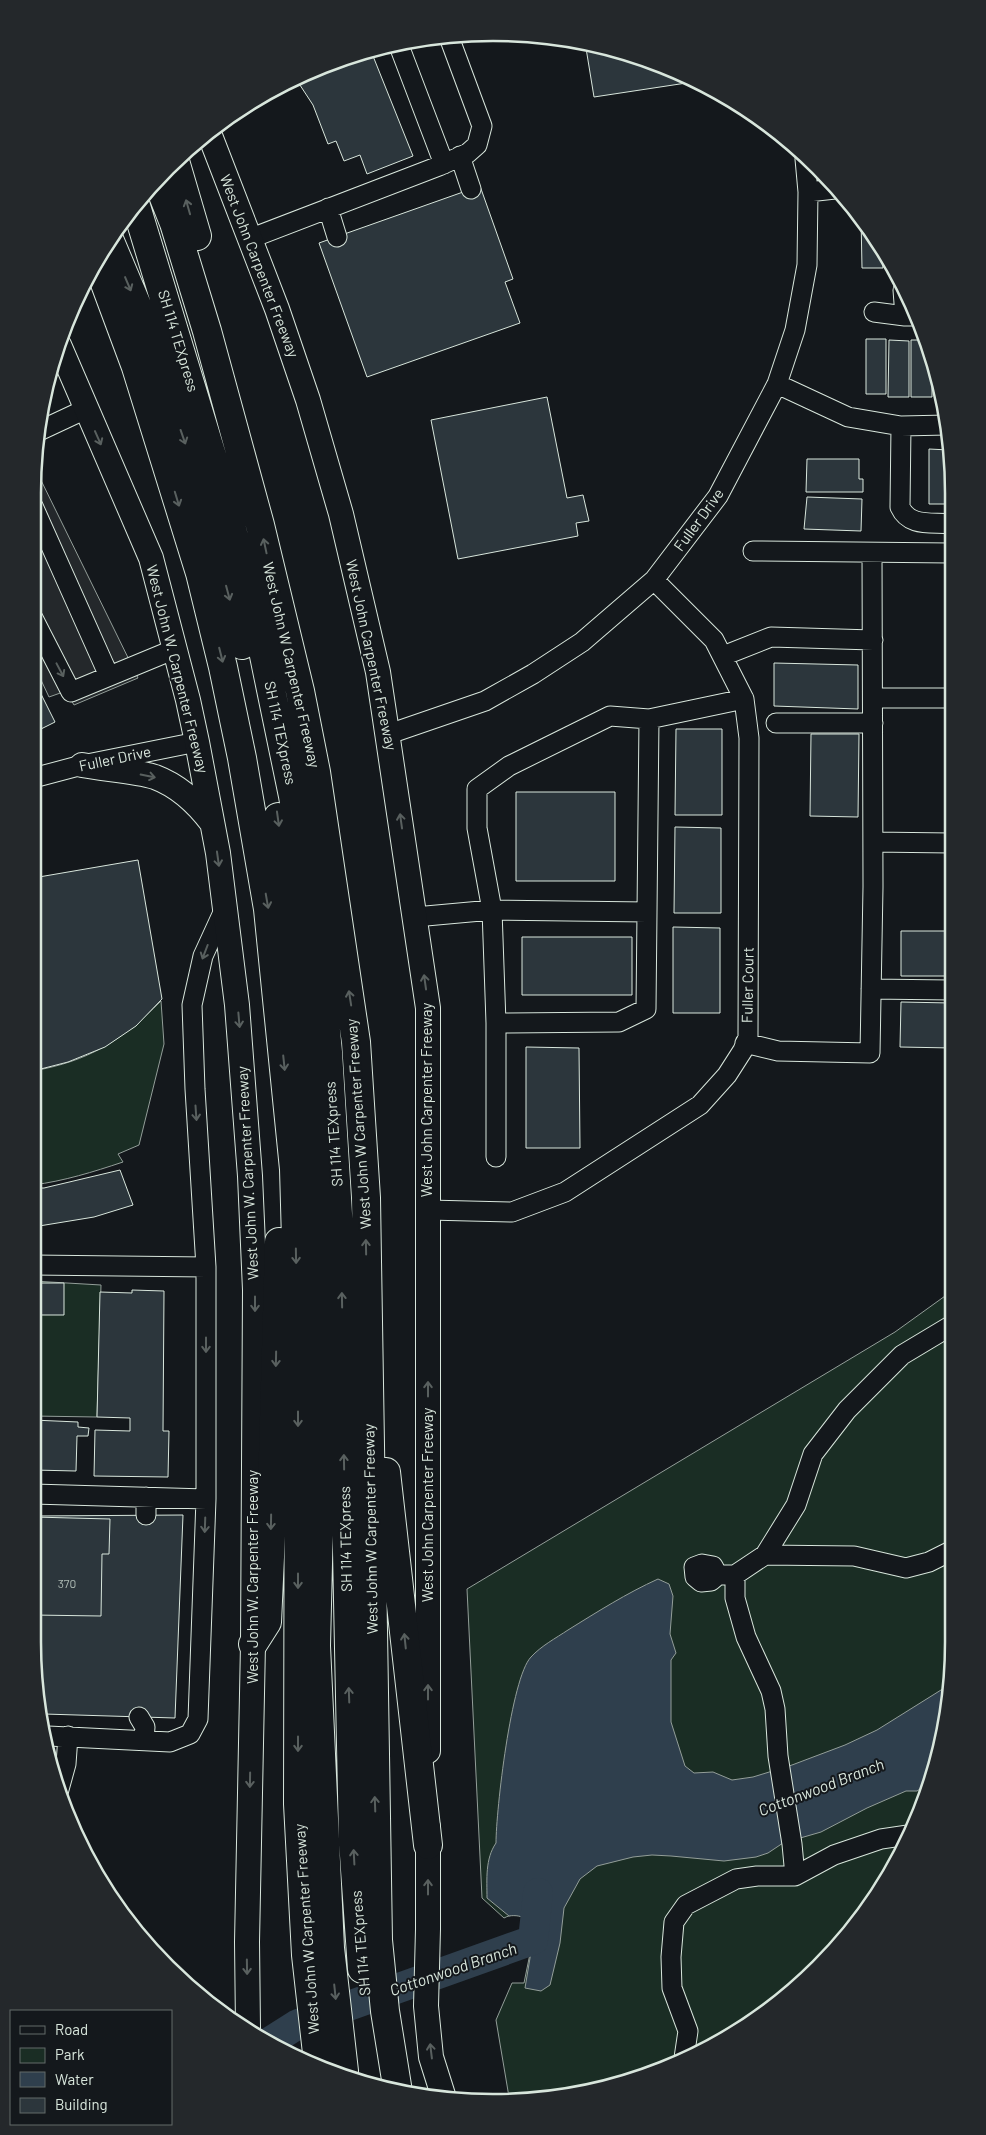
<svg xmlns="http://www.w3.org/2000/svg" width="986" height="2135" font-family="Barlow,sans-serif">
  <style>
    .green { fill: #1a2d24; stroke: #939e99 }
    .parking { fill: #24282b; stroke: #939e99 }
    .water { fill: #2f3f4d; stroke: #939e99 }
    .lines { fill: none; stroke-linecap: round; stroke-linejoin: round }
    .river { stroke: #2f3f4d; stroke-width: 30 }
    .building { fill: #2c363c; stroke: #d8e6dc }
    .minor-casing { stroke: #d8e6dc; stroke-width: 21 }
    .major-casing { stroke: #d8e6dc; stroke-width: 26 }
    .highway-casing { stroke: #d8e6dc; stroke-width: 30 }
    .minor { stroke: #14181c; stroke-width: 19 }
    .major { stroke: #14181c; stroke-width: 24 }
    .highway { stroke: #14181c; stroke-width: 28 }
    .oneway { stroke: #59605f }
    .labels { text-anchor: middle; stroke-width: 4; stroke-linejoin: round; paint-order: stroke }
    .number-label { font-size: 12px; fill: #adbab4 }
    .street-label { font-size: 15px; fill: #d8e6dc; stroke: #14181c }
    .water-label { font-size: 16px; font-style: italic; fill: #d8e6dc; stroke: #14181c }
    .rim { fill: none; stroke: #d8e6dc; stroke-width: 2.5 }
  </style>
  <rect width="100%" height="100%" fill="#14181c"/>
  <path class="green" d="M161 1001 164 1044 139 1145 118 1154 123 1162C93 1172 64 1181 33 1185V1071C89 1061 121 1041 161 1001Z
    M33 1281 101 1285 97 1417 33 1416Z
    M952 1291 953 1642 945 1732 919 1818 839 1946 723 2041 641 2078 553 2099 509 2097 496 2020 512 1983H524L534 1934C531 1919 519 1910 504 1918L482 1898 467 1589 895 1332Z"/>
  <path class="parking" d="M35 468 138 678 74 705 66 691 49 697 33 663V493Z"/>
  <path class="water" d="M658 1579 669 1584 673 1596 670 1634 676 1653 671 1660V1722L685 1766 694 1773 713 1772 732 1780 753 1777 792 1765 845 1745 877 1730 949 1685 945 1732 928 1788 923 1787 917 1791H906L867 1808 821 1832 783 1843 768 1853 756 1857 724 1861 671 1856 652 1855 633 1857 597 1866 580 1879 564 1908 560 1943 550 1985 541 1991 525 1988 534 1934C533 1920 522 1914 509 1916L487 1898C487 1879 485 1859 496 1843 496 1811 511 1678 531 1657 541 1646 556 1638 568 1630 597 1612 627 1593 658 1579Z"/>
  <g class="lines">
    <path class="river" d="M268 2043 298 2024 533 1940 538 1893"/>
  </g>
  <path class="building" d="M585 42 669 67 693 82 594 97Z
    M371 51 413 156 367 174 360 155 344 161 336 141 328 144 313 105 296 79 317 68Z
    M480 186 513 279 505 282 520 323 367 377 319 243Z
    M861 217 882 254 883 268H862Z
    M866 339H886V394H866Z
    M889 340 909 341V397H888Z
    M911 340H925L932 366V397H911Z
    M547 397 567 498 583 495 589 521 576 523 578 536 458 559 431 420Z
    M929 449 949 450V504H929Z
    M807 459H859V479H863V492H806Z
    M807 497 862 499 861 531 804 529Z
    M774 663 858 665V709L774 706Z
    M33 678 55 722 33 733Z
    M676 729H722V815H675Z
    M811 734H859L858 817 810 816Z
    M516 792H615V881H516Z
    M675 827 721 828V913H674Z
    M138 860 162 999 136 1026 105 1047 68 1062 33 1071V878Z
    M673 927 720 928V1013H673Z
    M901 931H951V976H901Z
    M522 937H632V995H522Z
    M901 1002 951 1003 952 1048 900 1047Z
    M526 1047 579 1048 580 1148H526Z
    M120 1170 133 1205 94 1217 33 1227V1188H44Z
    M33 1283H64V1315H33Z
    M132 1290 164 1291 163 1431H169L168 1477 94 1476 95 1430 130 1431V1418L97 1417 100 1292 132 1293Z
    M33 1420 78 1422V1427L89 1428 88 1436H77L76 1471 33 1470Z
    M183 1515 175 1718 44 1714 32 1642 33 1516Z
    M33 1517 110 1519 109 1554H102L101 1616 33 1615Z"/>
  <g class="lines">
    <defs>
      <path id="minor" d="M398 43 444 164
        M460 156 471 189
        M808 192 835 189
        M328 208 337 237
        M249 239 439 166 468 153 477 145 482 126 449 37
        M903 290 905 316H918
        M874 312 905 316
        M777 384 848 417 901 426 947 425
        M901 426 900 507C909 527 931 522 950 524
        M39 431 86 409
        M33 506 109 676
        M753 551 950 553
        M33 618 71 692 175 649
        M723 656 771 637 873 640
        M874 698H950
        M776 723H873
        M389 734 485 701 533 674 582 642 654 580 718 496 777 384 795 330 807 265 808 192 805 159
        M33 778 82 765 197 742
        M873 842 951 843
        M647 912 492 910 477 828V789L509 766 610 716 649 719 744 699
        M415 917 492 910 496 1023V1157
        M871 989 951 990
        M496 1023 619 1022 646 1009 649 719
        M745 1043 778 1051 870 1053 873 887 872 553
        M428 1210 512 1212 565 1192 700 1105 727 1075 743 1050 748 1037 749 738 744 699 714 640 654 580
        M33 1265 206 1267
        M33 1494 206 1499
        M146 1497V1515
        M765 1555 796 1505 813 1454 847 1410 902 1355 952 1325
        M718 1575 713 1566 702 1564 694 1567 695 1577 701 1582 711 1581 718 1575H735
        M139 1717 145 1727 144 1740
        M48 1736 170 1742 190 1734 198 1719 206 1499V1267L195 1089 192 1005 203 956 225 908
        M58 1793 66 1764 68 1736
        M795 1876 792 1844 778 1756 775 1709 771 1691 746 1637 735 1598V1575L765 1555 854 1556 906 1568 929 1562 953 1550
        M684 2058 688 2031 672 1988 671 1957 674 1922 686 1905 736 1879 757 1876H795L834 1855 881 1839 908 1835"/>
      <path id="major" d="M209 133 277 309 308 400 341 514 378 672 428 1008V1751
        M59 345 151 558 188 700 197 742 218 853 237 1005 250 1176 255 1290 253 1644 247 1942 248 2028
        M82 765C103 769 137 771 155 777 179 786 197 803 212 823
        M428 1827V1929L426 2006 431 2057 443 2095"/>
      <path id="highway" d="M175 161 197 236
        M157 180 174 223 207 331 260 525 300 691 316 772 356 1042 366 1198 378 1940 385 2011 398 2092
        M136 206 220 482 262 646 293 796 317 935 328 1052 341 1262 353 1841 362 1969
        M109 239 144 322 199 486 242 645
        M97 262 136 367 200 573 223 667 242 758 268 909 294 1169 299 1347 298 1804 306 1955 318 2062
        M278 817 295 937 316 1155 322 1399 316 1646 330 1948 344 2071
        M386 1472 428 1845
        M253 1644 267 1622 270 1557 279 1242"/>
    </defs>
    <use href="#minor" class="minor-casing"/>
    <use href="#major" class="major-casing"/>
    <use href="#highway" class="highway-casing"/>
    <use href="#minor" class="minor"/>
    <use href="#major" class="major"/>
    <use href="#highway" class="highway"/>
  </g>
  <defs><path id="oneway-shaft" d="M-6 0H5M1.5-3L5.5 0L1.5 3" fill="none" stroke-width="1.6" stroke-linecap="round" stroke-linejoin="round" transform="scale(1.25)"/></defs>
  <g class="oneway">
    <use href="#oneway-shaft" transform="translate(188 207) rotate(-106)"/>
    <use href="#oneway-shaft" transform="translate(128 284) rotate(67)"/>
    <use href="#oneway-shaft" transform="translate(183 437) rotate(71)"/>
    <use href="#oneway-shaft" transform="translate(98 438) rotate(66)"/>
    <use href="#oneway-shaft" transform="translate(177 499) rotate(73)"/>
    <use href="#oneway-shaft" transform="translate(265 546) rotate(-102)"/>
    <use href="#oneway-shaft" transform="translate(228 593) rotate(75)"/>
    <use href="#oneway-shaft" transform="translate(221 655) rotate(76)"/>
    <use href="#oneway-shaft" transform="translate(60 670) rotate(62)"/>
    <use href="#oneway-shaft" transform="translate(148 776) rotate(11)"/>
    <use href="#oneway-shaft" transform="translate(278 819) rotate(82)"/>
    <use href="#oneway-shaft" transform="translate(401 821) rotate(-98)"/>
    <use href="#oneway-shaft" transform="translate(218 859) rotate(82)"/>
    <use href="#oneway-shaft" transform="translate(267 901) rotate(80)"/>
    <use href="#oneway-shaft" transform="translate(205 952) rotate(111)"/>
    <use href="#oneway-shaft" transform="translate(425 982) rotate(-98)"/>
    <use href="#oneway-shaft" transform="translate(350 998) rotate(-99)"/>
    <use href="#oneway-shaft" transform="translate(239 1020) rotate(85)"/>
    <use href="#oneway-shaft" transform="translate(284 1063) rotate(84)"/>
    <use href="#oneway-shaft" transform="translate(196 1113) rotate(86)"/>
    <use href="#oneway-shaft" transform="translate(366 1247) rotate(-91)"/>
    <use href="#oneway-shaft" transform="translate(296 1256) rotate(89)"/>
    <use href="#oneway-shaft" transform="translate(342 1300) rotate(-91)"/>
    <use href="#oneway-shaft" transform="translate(255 1304) rotate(90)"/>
    <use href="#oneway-shaft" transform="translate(206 1345) rotate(90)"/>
    <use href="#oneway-shaft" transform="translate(276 1359) rotate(91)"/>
    <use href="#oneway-shaft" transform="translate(428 1389) rotate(-90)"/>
    <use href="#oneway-shaft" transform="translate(298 1419) rotate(90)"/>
    <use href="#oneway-shaft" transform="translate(344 1462) rotate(-91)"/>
    <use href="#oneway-shaft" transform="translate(271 1522) rotate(91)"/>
    <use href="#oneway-shaft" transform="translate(205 1525) rotate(92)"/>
    <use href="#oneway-shaft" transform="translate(298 1581) rotate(90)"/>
    <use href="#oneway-shaft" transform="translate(405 1641) rotate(-96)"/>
    <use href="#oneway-shaft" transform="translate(428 1692) rotate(-90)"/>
    <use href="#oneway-shaft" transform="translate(349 1695) rotate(-92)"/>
    <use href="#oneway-shaft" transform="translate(298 1744) rotate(90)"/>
    <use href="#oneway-shaft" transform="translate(250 1780) rotate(91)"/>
    <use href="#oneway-shaft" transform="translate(375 1804) rotate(-92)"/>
    <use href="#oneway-shaft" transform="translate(354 1857) rotate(-93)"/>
    <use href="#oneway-shaft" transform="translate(428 1887) rotate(-90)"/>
    <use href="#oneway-shaft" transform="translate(247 1967) rotate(89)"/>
    <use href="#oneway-shaft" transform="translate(335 1992) rotate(84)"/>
    <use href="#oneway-shaft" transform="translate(431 2051) rotate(-97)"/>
  </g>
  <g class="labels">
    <g class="number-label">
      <text x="67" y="1588">370</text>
    </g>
    <g class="street-label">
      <text transform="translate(259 266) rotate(69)" y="5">West John Carpenter Freeway</text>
      <text transform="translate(178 341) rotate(73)" y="5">SH 114 TEXpress</text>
      <text transform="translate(699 520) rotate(-54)" y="5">Fuller Drive</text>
      <text transform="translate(371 655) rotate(78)" y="5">West John Carpenter Freeway</text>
      <text transform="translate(291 665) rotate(77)" y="5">West John W Carpenter Freeway</text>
      <text transform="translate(177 669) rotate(76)" y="5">West John W. Carpenter Freeway</text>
      <text transform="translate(280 733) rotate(78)" y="5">SH 114 TEXpress</text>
      <text transform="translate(115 759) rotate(-12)" y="5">Fuller Drive</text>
      <text transform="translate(748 985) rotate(-89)" y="5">Fuller Court</text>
      <text transform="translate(427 1100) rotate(-90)" y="5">West John Carpenter Freeway</text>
      <text transform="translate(359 1124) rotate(-94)" y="5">West John W Carpenter Freeway</text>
      <text transform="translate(334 1134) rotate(-94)" y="5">SH 114 TEXpress</text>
      <text transform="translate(248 1173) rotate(-93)" y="5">West John W. Carpenter Freeway</text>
      <text transform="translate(428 1505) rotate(-90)" y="5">West John Carpenter Freeway</text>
      <text transform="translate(371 1529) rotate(-91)" y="5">West John W Carpenter Freeway</text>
      <text transform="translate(346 1539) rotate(-91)" y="5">SH 114 TEXpress</text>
      <text transform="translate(253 1577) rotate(-90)" y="5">West John W. Carpenter Freeway</text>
      <text transform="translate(307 1929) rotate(-94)" y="5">West John W Carpenter Freeway</text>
      <text transform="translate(361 1943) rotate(-95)" y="5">SH 114 TEXpress</text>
    </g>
    <g class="water-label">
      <text transform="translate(821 1787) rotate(-21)" y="6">Cottonwood Branch</text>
      <text transform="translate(453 1969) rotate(-19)" y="6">Cottonwood Branch</text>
    </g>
  </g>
  <path d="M0 0H986V2135H0ZM493 41H493A452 452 0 0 1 945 493V1642A452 452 0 0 1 493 2094H493A452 452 0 0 1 41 1642V493A452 452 0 0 1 493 41Z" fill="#24282b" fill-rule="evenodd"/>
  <path class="rim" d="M493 41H493A452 452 0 0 1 945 493V1642A452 452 0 0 1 493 2094H493A452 452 0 0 1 41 1642V493A452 452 0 0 1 493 41Z"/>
  <rect x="10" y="2010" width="162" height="115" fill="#14181c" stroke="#626a69"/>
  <rect x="20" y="2026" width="25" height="8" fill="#14181c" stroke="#626a69"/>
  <text x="55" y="2035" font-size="15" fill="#d8e6dc">Road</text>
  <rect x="20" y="2048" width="25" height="15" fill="#1a2d24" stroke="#626a69"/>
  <text x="55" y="2060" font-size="15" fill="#d8e6dc">Park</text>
  <rect x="20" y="2072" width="25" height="15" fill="#2f3f4d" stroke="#626a69"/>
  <text x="55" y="2085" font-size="15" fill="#d8e6dc">Water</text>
  <rect x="20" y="2098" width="25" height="15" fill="#2c363c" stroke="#626a69"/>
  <text x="55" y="2110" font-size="15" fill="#d8e6dc">Building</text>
</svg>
